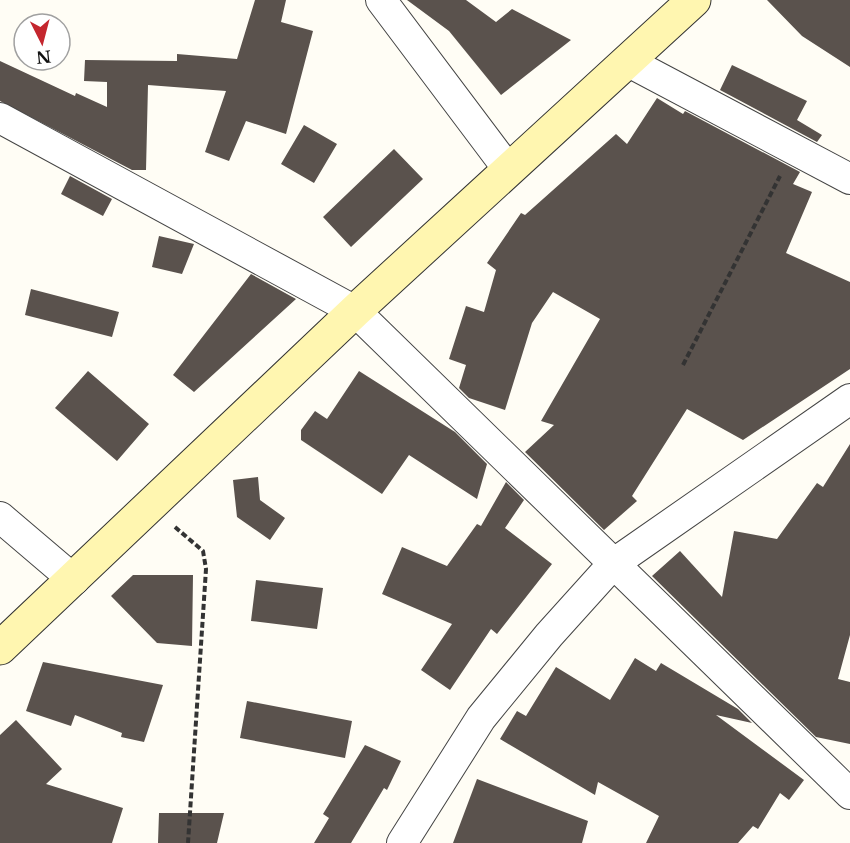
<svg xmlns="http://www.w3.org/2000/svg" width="850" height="843" font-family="'Libre Baskerville',serif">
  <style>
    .building { fill: #5a524d }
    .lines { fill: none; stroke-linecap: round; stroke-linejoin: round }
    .minor-casing { stroke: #444; stroke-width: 32 }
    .secondary-casing { stroke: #333; stroke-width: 35 }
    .path { stroke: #333; stroke-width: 4; stroke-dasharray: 6 3; stroke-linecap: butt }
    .minor { stroke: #fff; stroke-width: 30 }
    .secondary { stroke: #fff6b0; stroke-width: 33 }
  </style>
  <rect width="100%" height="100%" fill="#fffdf5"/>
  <path class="building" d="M255 0H286L281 22 313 31 286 134 246 121 229 161 205 152 226 91 148 85 146 170H132L0 101V61L75 96 76 93 107 107V82L84 81 85 60 177 61V54L237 59Z
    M407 0H466L496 22 512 9 571 40 501 95 449 31Z
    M767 0H850V67L802 36Z
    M732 65 807 101 797 120 822 135 817 142 720 90Z
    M657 98 683 114 685 111 800 172 793 184 812 192 786 253 850 282V369L743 440 687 409 632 496 637 501 604 530 525 452 554 425 541 421 600 319 553 292 532 323 505 410 469 398 459 388 466 365 449 359 466 306 484 312 496 270 487 263 521 213 525 215 616 134 627 144Z
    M304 125 337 144 314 183 281 164Z
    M394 149 423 179 351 247 323 217Z
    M70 176 112 199 103 216 61 194Z
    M159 236 194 244 182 274 152 267Z
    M251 274 296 299 194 392 173 375Z
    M31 289 119 312 112 337 25 315Z
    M88 371 149 424 117 461 55 408Z
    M359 371 455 432 487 464 477 499 409 455 382 494 301 440V430L315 411 327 419Z
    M850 444V635L838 679 850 682V744L816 737 652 576 680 551 722 597 734 531 777 539 817 483 823 487Z
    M258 477 260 500 285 518 270 540 237 517 233 480Z
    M506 482 524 500 505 528 552 564 497 634 491 629 450 690 421 670 452 624 382 594 402 547 447 566 477 524 481 526Z
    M133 575H193L192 646 157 643 111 596Z
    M256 580 323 588 317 629 251 621Z
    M635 658 656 671 661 663 738 709 752 723 716 715 804 780 789 800 780 793 758 829 753 826 738 843H646L659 816 598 782 595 795 500 739 517 711 526 716 556 667 610 700Z
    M43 662 163 685 144 742 121 737 122 733 75 715 71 726 26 711Z
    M247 701 352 721 345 758 240 738Z
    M16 720 62 769 46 784 123 808 112 843H0V735Z
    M365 745 401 761 387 790 384 788 351 843H314L329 818 323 814Z
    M477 779 588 821 582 843H453Z
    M159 813H224L217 843H158Z"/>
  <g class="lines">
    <defs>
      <path id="minor" d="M381 0 508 169
        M629 62 850 179
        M0 118 355 311 850 794
        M0 517 74 580
        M402 843 481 718 549 635 613 564 850 399"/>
      <path id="secondary" d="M0 648 355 311 694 0"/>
    </defs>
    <use href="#minor" class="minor-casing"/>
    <use href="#secondary" class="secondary-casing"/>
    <path class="path" d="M683 365 780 176
      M175 527 203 551 206 569 188 843"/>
    <use href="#minor" class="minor"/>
    <use href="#secondary" class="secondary"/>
  </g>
  <g transform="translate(42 42) rotate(174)"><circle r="28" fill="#ffffff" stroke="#a0a0a0" stroke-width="1.5"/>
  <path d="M0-4.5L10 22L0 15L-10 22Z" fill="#c4262e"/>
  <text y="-9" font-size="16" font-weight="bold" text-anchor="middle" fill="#111111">N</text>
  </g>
</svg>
